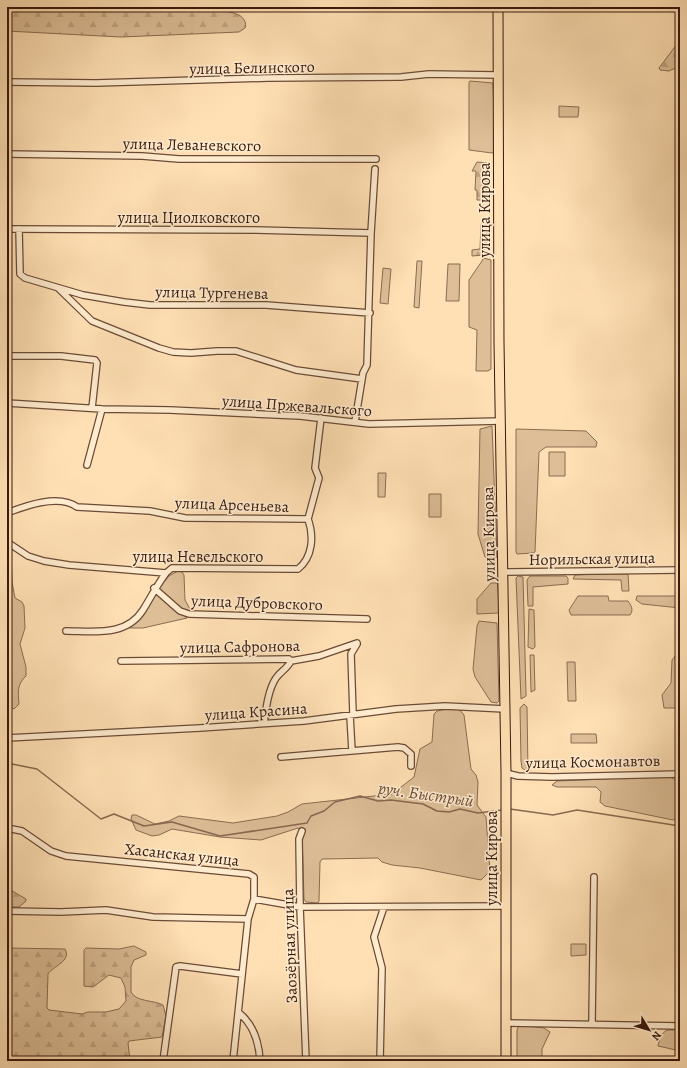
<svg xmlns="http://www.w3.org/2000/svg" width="687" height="1068" font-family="Alegreya,serif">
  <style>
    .green { fill: #ddbe97; stroke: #8a6c52 }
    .forest { fill: url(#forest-firs); stroke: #8a6c52 }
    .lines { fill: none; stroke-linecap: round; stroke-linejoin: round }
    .stream { stroke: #87684f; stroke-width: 1.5 }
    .minor-casing { stroke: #6a4b36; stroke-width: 8 }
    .primary-casing { stroke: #38190c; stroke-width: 11 }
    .minor { stroke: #ffebce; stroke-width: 5.5 }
    .primary { stroke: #ffe0b4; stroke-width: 9 }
    .labels { text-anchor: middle; stroke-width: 3; stroke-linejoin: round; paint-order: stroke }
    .street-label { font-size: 16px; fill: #38190c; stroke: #ffebce }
    .water-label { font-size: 17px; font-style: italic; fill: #6c4d38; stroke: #ffebce }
  </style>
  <defs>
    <pattern id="forest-firs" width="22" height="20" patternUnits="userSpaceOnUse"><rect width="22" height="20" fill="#ddbe97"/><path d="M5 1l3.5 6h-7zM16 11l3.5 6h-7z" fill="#bea381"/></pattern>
  </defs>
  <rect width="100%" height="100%" fill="#ffe0b4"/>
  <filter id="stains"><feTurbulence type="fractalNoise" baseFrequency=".005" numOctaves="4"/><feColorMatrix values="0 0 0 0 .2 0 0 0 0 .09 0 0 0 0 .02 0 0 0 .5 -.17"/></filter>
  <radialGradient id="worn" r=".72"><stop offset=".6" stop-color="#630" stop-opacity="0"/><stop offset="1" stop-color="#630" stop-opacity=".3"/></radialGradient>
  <path class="green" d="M470 81 493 83 495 151 492 153 469 150V82Z
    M559 106 579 107 578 117H559Z
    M484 258 491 260V369L488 371H476L477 330 469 327V280Z
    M417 261H422L419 308 414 307Z
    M448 264H460L459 301H446Z
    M383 268 391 269 388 304 380 303Z
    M492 426 497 557 487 559 485 557 478 534 480 429Z
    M516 429 586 431 597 442 596 447H546L539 452 535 552 533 553 517 554 516 552Z
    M549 452H565V476H549Z
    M378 473H386L385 497H378Z
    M429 494H441V517H429Z
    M7 547 11 553 12 582 15 598 22 602 24 606 25 628 20 644 26 667V676C17 684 18 692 19 704L14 709 7 706Z
    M178 571 182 572 184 575 185 600 190 609 189 612 181 610 158 589 169 576Z
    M595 574H628L629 591H622L621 580 573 579 575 575Z
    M518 576 523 577 526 694V696L521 699 516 578Z
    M530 576H566L568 578V584L533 587V606H528L527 580Z
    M491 583H497L498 586 499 613 477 614V599Z
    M156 593 165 602 187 618 143 628H129Z
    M578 596H608L609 601H628C631 605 634 610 630 615H571L569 610Z
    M637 596H680V608L642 604 636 600Z
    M529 609 534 610 535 647 533 649 528 647Z
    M479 621 497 623 499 701 497 703 491 702 475 677 473 669 477 626Z
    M530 655H534L535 690 531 692Z
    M675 656H677L680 708H664L662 695 671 683 672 660Z
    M567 662H575L576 701H568Z
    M524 704 527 707 528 770 526 771 522 768 521 761 520 708Z
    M446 709H459L464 715 471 769 476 775 478 782 477 805 486 817 490 871 481 880 420 868 392 865 382 862 378 858 322 859 320 862 319 901 318 903 306 902 304 899 302 831 298 828 261 840 220 837 172 829 159 835 152 836 136 830 131 819 132 815H136L155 824 169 821 179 816 233 823 277 816 288 812 302 804 392 794 414 777 420 749 432 742 434 714 437 711Z
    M571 734H596L597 743H571Z
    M649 777C655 778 669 775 674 779 680 784 682 812 677 818L673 820 605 806 600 802 601 792 596 787H557L552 785 557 781Z
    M571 944H586V955L571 956Z
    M519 1025 544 1028 550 1032 542 1049V1061H517V1030Z
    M668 1030H680V1057L679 1051 676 1050 658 1046C659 1040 661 1032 668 1030Z"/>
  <path class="forest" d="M7 7C52 7 97 7 142 7 168 7 215 5 239 15 244 18 247 23 245 28L239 32 121 37 7 31Z
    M680 40V66L669 71 660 70 659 68Z
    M477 162 488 163V200H477V190H475L476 171H472Z
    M487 223V242H484V255L472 256V250L480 249 481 224Z
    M7 888 26 899V901L19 907H7Z
    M134 946 146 952V955L134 960 131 967V992C136 1002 154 1000 163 1005L166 1016 162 1037 129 1041 128 1043 130 1061H7V948L65 949C72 961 53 966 48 974L47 1008 49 1010 82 1014 88 1012H106L119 1009 126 1001 125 987 121 978 109 975 93 987 84 986V950L86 948 119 949Z"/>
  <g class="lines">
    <path class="stream" d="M7 763 37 769 101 819 114 814 144 826 172 822 220 836 307 823 311 816 324 811 335 802 360 796 378 801 391 800 423 804 437 811 449 812 460 809 478 813 502 810
      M510 809 553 815 577 810 680 826"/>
    <defs>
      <path id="minor" d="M7 82 96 83 268 78 401 77 429 74 497 75
        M7 154 142 156 179 159H376
        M7 229 256 230 371 233
        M19 229 20 274 25 278 83 295 124 302 150 305H266L370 313
        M58 288 92 321 159 348 173 352 191 353 217 351H236L296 370 362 379
        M7 356H61L95 360 97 363 92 408
        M7 403 102 409 170 410 300 416 369 424 501 421
        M355 422 363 373 367 365 371 233 375 169
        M87 465 102 409
        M7 513C27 505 59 494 77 507L150 511 185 518 308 519 319 478 315 468 321 418
        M7 542 28 556 44 561 69 565 166 573 172 568 295 569H298C313 557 314 536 308 519
        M504 572 680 570
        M154 588 180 611 189 614 367 619
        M66 631C94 631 126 637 143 610 151 597 157 585 166 573
        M121 661 289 659 291 661 319 656 357 643
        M353 714 351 654 357 644
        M350 716 352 751
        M264 723C266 709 268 690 276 678 281 671 287 669 291 661
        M7 738 200 728 304 721 396 709 445 706 505 709
        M281 757 398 747 404 748 411 754V766
        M506 773 518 776 552 777 680 774
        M7 828 22 831 51 851 66 856 249 874 254 877V899L248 919 233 1061
        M302 831 299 839 300 907 306 1061
        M254 899 300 907 506 906
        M7 911 61 912 106 910 153 917 248 919
        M239 1013C253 1024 259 1043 260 1061
        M506 1023 680 1026
        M592 1023 594 877
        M163 1061 176 967 180 966 242 974
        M380 1061 382 968 374 937 384 907"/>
      <path id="primary" d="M498 7 499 342 506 773V1061"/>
    </defs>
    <use href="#minor" class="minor-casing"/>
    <use href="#primary" class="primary-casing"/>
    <use href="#minor" class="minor"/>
    <use href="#primary" class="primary"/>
  </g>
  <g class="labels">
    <g class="street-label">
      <text transform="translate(252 67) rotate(-1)" y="6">улица Белинского</text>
      <text transform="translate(192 144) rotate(1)" y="6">улица Леваневского</text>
      <text transform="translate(484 210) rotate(-90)" y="6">улица Кирова</text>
      <text x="189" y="223">улица Циолковского</text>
      <text transform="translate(212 292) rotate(1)" y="6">улица Тургенева</text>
      <text transform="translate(297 405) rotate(4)" y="6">улица Пржевальского</text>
      <text transform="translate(232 504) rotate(2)" y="6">улица Арсеньева</text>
      <text transform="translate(488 534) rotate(-91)" y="6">улица Кирова</text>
      <text x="198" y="562">улица Невельского</text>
      <text transform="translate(592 558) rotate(-1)" y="6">Норильская улица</text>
      <text transform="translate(257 602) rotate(2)" y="6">улица Дубровского</text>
      <text transform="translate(240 646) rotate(-1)" y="6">улица Сафронова</text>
      <text transform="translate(256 711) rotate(-4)" y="6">улица Красина</text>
      <text transform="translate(593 761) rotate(-1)" y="6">улица Космонавтов</text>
      <text transform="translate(182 854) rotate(6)" y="6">Хасанская улица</text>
      <text transform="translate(491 858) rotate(-90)" y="6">улица Кирова</text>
      <text transform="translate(289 946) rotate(-92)" y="6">Заозёрная улица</text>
    </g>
    <g class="water-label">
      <text transform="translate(426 794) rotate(8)" y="6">руч. Быстрый</text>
    </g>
  </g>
  <rect width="687" height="1068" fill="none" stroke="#ffe0b4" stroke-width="24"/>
  <rect x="8" y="8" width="671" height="1052" fill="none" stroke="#38190c" stroke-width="2"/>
  <rect x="12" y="12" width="663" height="1044" fill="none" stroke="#38190c"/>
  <g transform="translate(649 1030) rotate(128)" stroke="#ffebce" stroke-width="3" paint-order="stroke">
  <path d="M0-3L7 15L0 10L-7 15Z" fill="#38190c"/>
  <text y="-6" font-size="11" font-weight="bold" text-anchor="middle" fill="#38190c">N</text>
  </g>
  <rect width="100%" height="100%" filter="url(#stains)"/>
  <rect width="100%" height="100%" fill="url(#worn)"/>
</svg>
